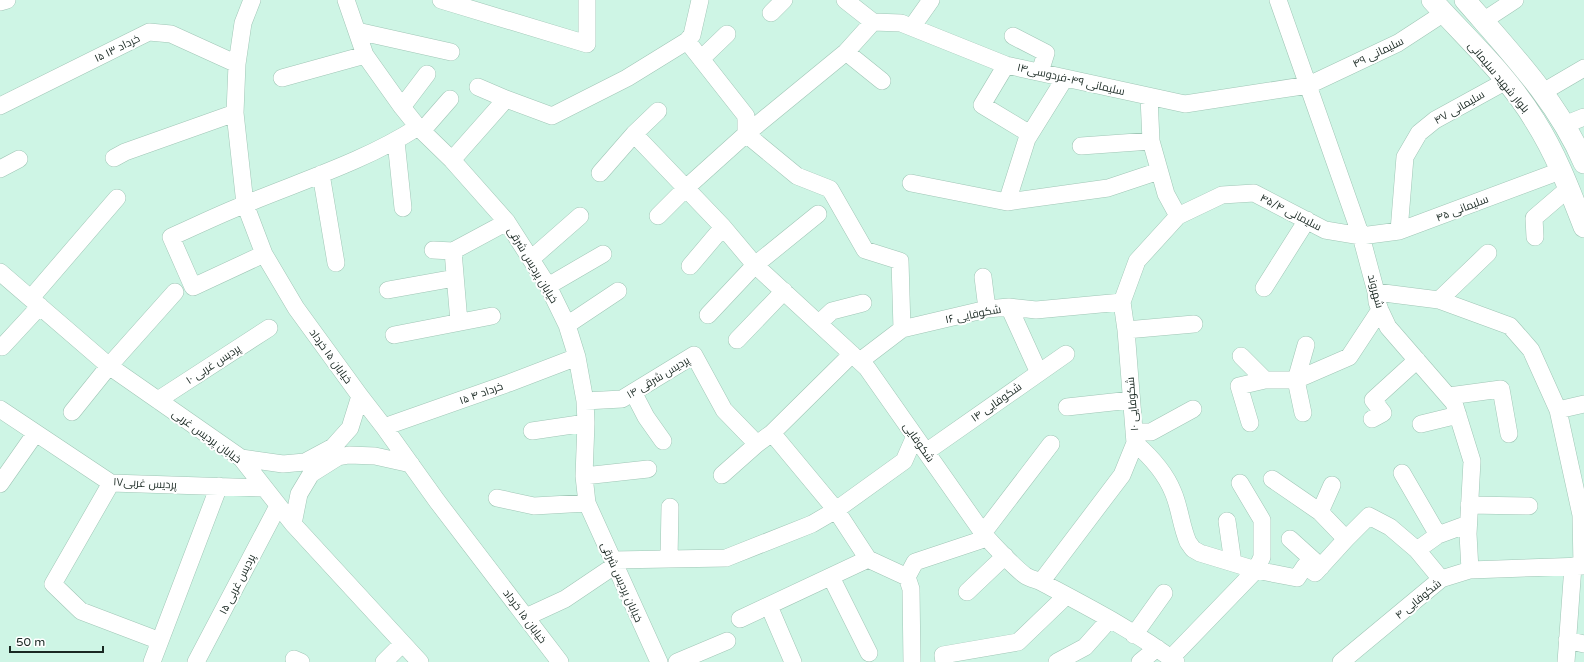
<svg xmlns="http://www.w3.org/2000/svg" width="1584" height="662" font-family="'Varela Round',Cairo,sans-serif">
  <style>
    .lines { fill: none; stroke-linecap: round; stroke-linejoin: round }
    .minor-casing { stroke: #a0c6b6; stroke-width: 18 }
    .major-casing { stroke: #a0c6b6; stroke-width: 22 }
    .minor { stroke: #fff; stroke-width: 17 }
    .major { stroke: #fff; stroke-width: 21 }
    .labels { text-anchor: middle; stroke-width: 4; stroke-linejoin: round; paint-order: stroke }
    .street-label { font-size: 11px; fill: #192822; stroke: #fff }
  </style>
  <rect width="100%" height="100%" fill="#cef5e5"/>
  <g class="lines">
    <defs>
      <path id="minor" d="M252 0 243 23 237 64 235 113 245 204 264 254 296 308 360 396 384 427 437 501 560 662
        M346 0 365 55 402 107 418 127 452 160 507 222 548 286 567 325 577 357 585 401 586 423 584 476 587 503 659 662
        M441 0 587 44V0
        M845 0 873 22 901 23 1006 65 1185 104 1309 85 1398 43 1444 13
        M1278 0 1361 236 1376 292 1377 302 1380 310 1388 327 1454 403 1472 461 1468 534 1470 570
        M0 2 7 0
        M771 13 784 0
        M1483 21 1515 0
        M873 22 846 52 746 134 797 176 830 189 865 250 900 261 902 329
        M912 27 931 0
        M357 31 451 52
        M1013 36 1046 53 1040 72
        M846 52 882 81
        M701 59 727 34
        M1006 65 982 105 1030 134
        M282 78 365 55
        M478 87 506 99
        M1543 92 1584 68
        M1149 97 1151 141 1166 194 1178 216
        M0 106 149 32 171 34 237 64
        M402 107 427 74
        M1564 125 1584 117
        M422 131 450 99
        M634 134 723 227 755 265 867 368 983 533C990 542 1017 570 1026 576 1031 579 1038 580 1043 583 1088 607 1135 631 1176 662
        M396 141 403 208
        M1081 146 1151 141
        M114 158 125 152 235 113
        M452 160 506 99 552 116 627 78 687 41 692 35 700 0
        M0 169 19 159
        M600 173 634 134 658 111
        M321 174 336 263
        M911 183 1007 202 1108 188 1159 171
        M1007 202 1027 139 1065 78
        M658 216 686 188 746 134V116L687 41
        M1399 231 1405 157 1419 133 1435 120 1506 81
        M1535 237 1534 218 1569 188
        M433 250 453 251 507 222
        M453 251 459 322
        M264 254 193 287 171 237C196 226 220 214 246 204 304 180 365 161 418 127
        M531 259 580 216
        M690 266 723 227
        M0 272 109 366 241 458 293 524 420 662
        M983 277 987 309
        M548 286 603 254
        M1264 288 1307 220
        M388 290 455 278
        M1376 292 1439 300 1510 326 1531 350 1558 410 1581 515 1582 566
        M31 298 117 198
        M1439 300 1488 253
        M1009 307 1039 373
        M708 315 755 265 818 214
        M819 323 832 311 863 303
        M567 325 618 291
        M1126 330 1194 324
        M394 335 492 316
        M737 340 784 291
        M2 347 40 306
        M1241 356 1265 380
        M860 361 902 329 987 309 1009 307 1036 310 1122 302
        M633 392 646 417 663 441
        M1449 396 1501 389 1509 434
        M158 400 269 328
        M585 401 622 399 694 355 724 410 757 444
        M1067 407 1131 400
        M0 409 111 483 264 488
        M1558 410 1584 404
        M72 412 109 366 175 292
        M1303 413 1296 380 1306 345
        M1372 419 1383 413 1373 400 1417 360
        M1250 423 1239 386 1265 380H1296L1349 357 1380 310
        M1421 424 1458 415
        M384 427 509 383 577 357
        M532 431 586 423
        M1134 432H1151L1193 409
        M772 433 836 510 868 559 907 577 911 589 912 662
        M1135 443C1151 457 1165 472 1173 492 1180 508 1181 526 1188 542L1193 549 1200 553 1256 570 1297 578 1305 566 1315 573 1346 539 1369 516 1390 527 1417 550 1441 579
        M926 452 1066 354
        M241 458 283 464 305 462 333 447 350 428 360 396
        M1402 473 1438 535
        M722 475 757 444 772 433 852 354
        M584 476 648 469
        M1272 479 1320 512 1346 539
        M111 483 53 584 81 611 160 641
        M0 484 35 434
        M497 498 534 506 587 503
        M1469 505 1529 506
        M1320 512 1332 485
        M1227 521 1233 563
        M293 524 299 494 311 474 338 457 349 455 375 456 411 464
        M983 533 1051 444
        M1290 539 1321 567
        M1417 550 1438 535 1468 524
        M669 559 670 507
        M613 560 726 558 812 524 836 510 904 461 915 436
        M831 577 869 653
        M907 577 915 562 987 538
        M1041 582 1122 475 1135 443 1126 330 1122 302 1137 261 1178 216 1222 195 1254 193 1325 230 1361 236 1399 231 1560 171
        M967 592 1005 556
        M769 606 793 662
        M526 617 565 599 614 566
        M740 619 868 559
        M1134 635 1164 593
        M1567 640 1584 644
        M1171 658 1256 570 1262 557V520L1240 483
        M294 659 301 662
        M152 662 219 486
        M196 662 278 506
        M384 662 402 644
        M677 662 727 641
        M944 662 943 655 1018 642 1066 596
        M1057 662 1085 647 1109 620
        M1140 662 1157 648
        M1341 662 1441 579 1470 570 1584 566
        M1566 662 1573 566"/>
      <path id="major" d="M1432 0C1467 39 1508 76 1535 121 1556 154 1570 191 1584 227
        M1465 0C1509 51 1557 100 1584 163"/>
    </defs>
    <use href="#minor" class="minor-casing"/>
    <use href="#major" class="major-casing"/>
    <use href="#minor" class="minor"/>
    <use href="#major" class="major"/>
  </g>
  <g class="labels">
    <g class="street-label">
      <text transform="translate(117 48) rotate(-26)" y="4">۱۵ خرداد ۱۳</text>
      <text transform="translate(1378 52) rotate(-26)" y="4">سلیمانی ۴۹</text>
      <text transform="translate(1499 77) rotate(50)" y="4">بلوار شهید سلیمانی</text>
      <text transform="translate(1071 79) rotate(13)" y="4">سلیمانی ۴۹-فردوسی۱۴</text>
      <text transform="translate(1459 107) rotate(-30)" y="4">سلیمانی ۴۷</text>
      <text transform="translate(1462 208) rotate(-21)" y="4">سلیمانی ۴۵</text>
      <text transform="translate(1291 212) rotate(27)" y="4">سلیمانی ۴۵/۴</text>
      <text transform="translate(533 265) rotate(59)" y="4">خیابان پردیس شرقی</text>
      <text transform="translate(1376 291) rotate(75)" y="4">شهروند</text>
      <text transform="translate(973 314) rotate(-11)" y="4">شکوفایی ۱۶</text>
      <text transform="translate(331 356) rotate(54)" y="4">خیابان ۱۵ خرداد</text>
      <text transform="translate(213 364) rotate(-33)" y="4">پردیس غربی ۱۰</text>
      <text transform="translate(658 377) rotate(-31)" y="4">پردیس شرقی ۱۴</text>
      <text transform="translate(481 393) rotate(-20)" y="4">۱۵ خرداد ۴</text>
      <text transform="translate(996 402) rotate(-35)" y="4">شکوفایی ۱۴</text>
      <text transform="translate(1132 404) rotate(-95)" y="4">شکوفایی ۱۰</text>
      <text transform="translate(207 436) rotate(36)" y="4">خیابان پردیس غربی</text>
      <text transform="translate(919 442) rotate(55)" y="4">شکوفایی</text>
      <text transform="translate(145 483) rotate(3)" y="4">پردیس غربی۱۷</text>
      <text transform="translate(622 582) rotate(66)" y="4">خیابان پردیس شرقی</text>
      <text transform="translate(237 584) rotate(-63)" y="4">پردیس غربی ۱۵</text>
      <text transform="translate(1418 599) rotate(-39)" y="4">شکوفایی ۴</text>
      <text transform="translate(525 616) rotate(53)" y="4">خیابان ۱۵ خرداد</text>
    </g>
  </g>
  <path d="M10 646v6h93v-6" fill="none" stroke="#192822" stroke-width="2"/>
  <text x="16" y="646" font-size="12" fill="#192822" stroke="#ffffff" stroke-width="3" paint-order="stroke">50 m</text>
</svg>
